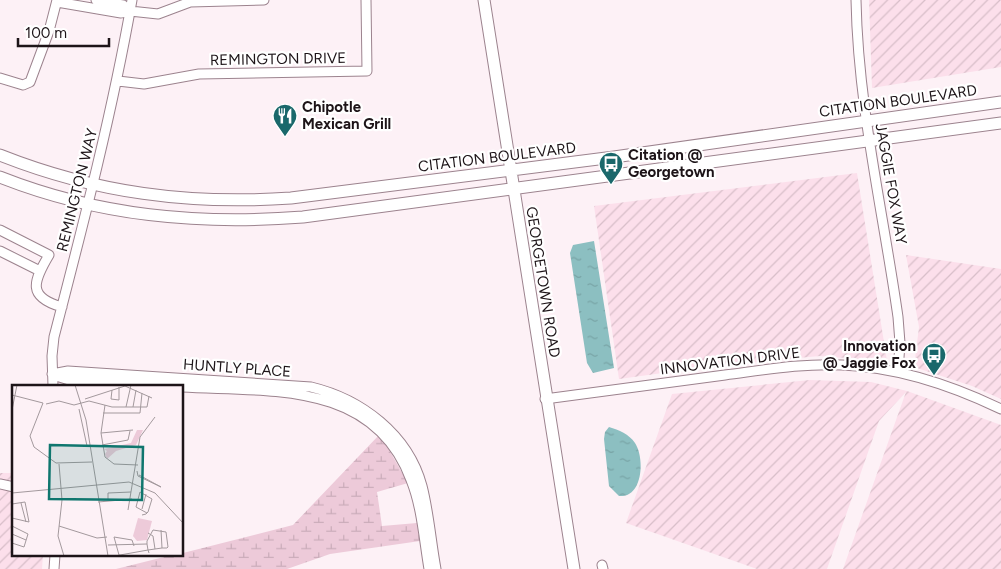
<svg xmlns="http://www.w3.org/2000/svg" width="1001" height="569" font-family="Figtree,sans-serif">
  <style>
    .industrial { fill: url(#industrial-furrows) }
    .wetland { fill: url(#wetland-marsh) }
    .water { fill: url(#water-ripples) }
    .lines { fill: none; stroke-linecap: round; stroke-linejoin: round }
    .minor-casing { stroke: #9c838e; stroke-width: 11 }
    .major-casing { stroke: #9c838e; stroke-width: 13 }
    .minor { stroke: #fff; stroke-width: 9 }
    .major { stroke: #fff; stroke-width: 11 }
    .labels { text-anchor: middle; stroke-width: 4.5; stroke-linejoin: round; paint-order: stroke }
    .street-label { font-size: 15px; fill: #1d1418; stroke: #fff }
    .poi-label { font-size: 15px; font-weight: bold; fill: #1d1418; stroke: #fff; text-anchor: start }
    .inset-road { fill: none; stroke: #a3999d; stroke-width: 1 }
    .view { fill: #0f766e; fill-opacity: 0.15; stroke: #0f766e; stroke-width: 2.5 }
    .inset-edge { fill: none; stroke: #1d1418; stroke-width: 2.5 }
  </style>
  <defs>
    <pattern id="industrial-furrows" width="10" height="10" patternUnits="userSpaceOnUse" patternTransform="scale(1.25)"><rect width="10" height="10" fill="#fcdfeb"/><path d="M-1 1l2-2M0 10L10 0M9 11l2-2" fill="none" stroke="#d8bec9"/></pattern>
    <pattern id="wetland-marsh" width="20" height="14" patternUnits="userSpaceOnUse" patternTransform="scale(1.25)"><rect width="20" height="14" fill="#edcad9"/><path d="M1 5h8M5 5V1M11 12h8M15 12V8" fill="none" stroke="#cbadba"/></pattern>
    <pattern id="water-ripples" width="26" height="14" patternUnits="userSpaceOnUse" patternTransform="scale(1.25)"><rect width="26" height="14" fill="#8cbfc1"/><path d="M2 4q2-2 4 0t4 0M15 11q2-2 4 0t4 0" fill="none" stroke="#78a3a5"/></pattern>
  </defs>
  <rect width="100%" height="100%" fill="#fdf1f6"/>
  <path class="industrial" d="M869 0H1001V67L872 88Z
    M857 173 887 361 820 356 721 365 619 379 594 206Z
    M906 255 1001 269V399L972 386 914 367 919 327Z
    M810 380 871 382 907 391 1001 425V569H843L906 392 879 421 827 569H757L626 523 672 394Z
    M0 473H14V555H43L42 569H0Z"/>
  <path class="wetland" d="M380 434 408 483 377 492 382 526 417 523 420 541 330 554 287 569H116L172 555H182L183 553 293 525Z"/>
  <path class="water" d="M594 241 614 368 593 373 587 363 570 253 573 245Z
    M609 427C619 430 629 434 635 443 645 458 643 498 619 496L609 486 604 439 605 432Z"/>
  <g class="lines">
    <defs>
      <path id="minor" d="M96 0 123 5 130 11
        M856 0C858 107 883 211 898 317L900 343 898 372
        M57 2 121 13 130 11 158 14 190 2 264 0
        M0 78 23 85 30 82 49 31 57 0
        M118 81 144 84 199 74 367 71 366 0
        M0 230 49 255C33 282 27 297 62 307
        M0 251 40 271
        M52 374 68 371 311 387C361 399 408 434 422 486 429 513 431 542 436 569
        M53 375 69 380 182 386
        M53 386 52 356 54 337C83 225 112 114 132 0
        M182 387C269 392 374 380 411 480 422 507 424 540 429 569
        M545 399C605 391 665 383 725 375 764 370 803 363 842 365 898 367 951 385 1001 409
        M0 484 14 487
        M602 565 603 569
        M54 569 55 555"/>
      <path id="major" d="M484 0 574 569
        M0 155C96 193 189 205 291 198L614 157 1001 102
        M0 177C99 216 198 225 303 217L1001 123"/>
    </defs>
    <use href="#minor" class="minor-casing"/>
    <use href="#major" class="major-casing"/>
    <use href="#minor" class="minor"/>
    <use href="#major" class="major"/>
  </g>
  <defs>
    <symbol id="restaurant-pin" viewBox="-11 -11 22 30"><path d="M0 17L-7.5 6A9.5 9.5 0 1 1 7.5 6Z" fill="#1a686b" stroke="#fff"/><path d="M-5-6h1v4h1v-4h1v4h1v-4h1v5L-1.5 .5V6h-2V.5L-5-1ZM5-6V6H3V1.5H1.5Q1.5-4 5-6Z" fill="#fff"/></symbol>
    <symbol id="bus-pin" viewBox="-11 -11 22 30"><path d="M0 17L-7.5 6A9.5 9.5 0 1 1 7.5 6Z" fill="#1a686b" stroke="#fff"/><path d="M-5-6H5V4H4V6H2V4H-2V6H-4V4H-5ZM-3.5-4V0h7V-4ZM-3.5 1.2v1.5H-2V1.2ZM2 1.2v1.5H3.5V1.2Z" fill="#fff"/></symbol>
  </defs>
  <g fill-rule="evenodd">
    <use href="#restaurant-pin" x="271" y="102" width="28" height="38"/>
    <use href="#bus-pin" x="597" y="150" width="28" height="38"/>
    <use href="#bus-pin" x="920" y="341" width="28" height="38"/>
  </g>
  <g class="labels">
    <g class="street-label">
      <text transform="translate(278 59) rotate(-1)" y="5">REMINGTON DRIVE</text>
      <text transform="translate(898 101) rotate(-8)" y="5">CITATION BOULEVARD</text>
      <text transform="translate(497 157) rotate(-7)" y="5">CITATION BOULEVARD</text>
      <text transform="translate(891 184) rotate(80)" y="5">JAGGIE FOX WAY</text>
      <text transform="translate(77 190) rotate(-76)" y="5">REMINGTON WAY</text>
      <text transform="translate(543 282) rotate(81)" y="5">GEORGETOWN ROAD</text>
      <text transform="translate(730 361) rotate(-7)" y="5">INNOVATION DRIVE</text>
      <text transform="translate(237 368) rotate(4)" y="5">HUNTLY PLACE</text>
    </g>
    <g class="poi-label">
      <text x="302" y="112">Chipotle<tspan x="302" dy="17">Mexican Grill</tspan></text>
      <text x="628" y="160">Citation @<tspan x="628" dy="17">Georgetown</tspan></text>
      <text x="916" y="351" text-anchor="end">Innovation<tspan x="916" dy="17">@ Jaggie Fox</tspan></text>
    </g>
  </g>
  <g transform="translate(12 385)">
    <rect width="171" height="171" fill="#fdf1f6"/>
    <path d="M126 133 140 136 135 155 125 156 121 151Z" fill="#edcad9"/>
    <path d="M125 45H131L124 60 104 66 95 74 93 69 95 66 92 64 119 58Z" fill="#edcad9"/>
    <path class="inset-road" d="M63 0 74 35 96 171M100 5 99 14 107 15V2M0 10 31 18M73 14 113 1 140 13M31 18 18 51 22 62 44 78 80 77M34 19 47 16 62 20 77 16 100 22H135L137 11M93 20 89 48 93 72 102 79 126 80M114 22 119 0M121 22 124 5M67 24 75 61M0 25 5 0M91 28H128L130 8M89 48 121 45M90 60 116 55 118 46M47 79 50 115 46 151 52 171M125 86 126 91 149 102 127 90M0 108 117 97 143 108 172 139M96 115V108L119 107M86 117 120 114M9 118 14 137M0 119 13 117 17 137 0 133M130 124 134 109M116 125 128 52 143 32M130 130 134 129 136 127 140 114 128 107 124 122 135 128M0 141 16 149 12 162 0 158M47 141 85 153 95 152M149 145 150 163M136 148 141 151 143 164M0 149 14 155M96 160 135 159M122 161 120 155 102 152 107 170H108L136 165 150 163H155L156 162 154 147 141 145 135 156V159L136 165 137 168"/>
    <path class="view" d="M38 60 131 62 130 115 37 114Z"/>
    <rect width="171" height="171" class="inset-edge"/>
  </g>
  <path d="M18 38v8h91v-8" fill="none" stroke="#1d1418" stroke-width="2.5"/>
  <text x="25" y="38" font-size="15" fill="#1d1418" stroke="#ffffff" stroke-width="4" paint-order="stroke">100 m</text>
</svg>
